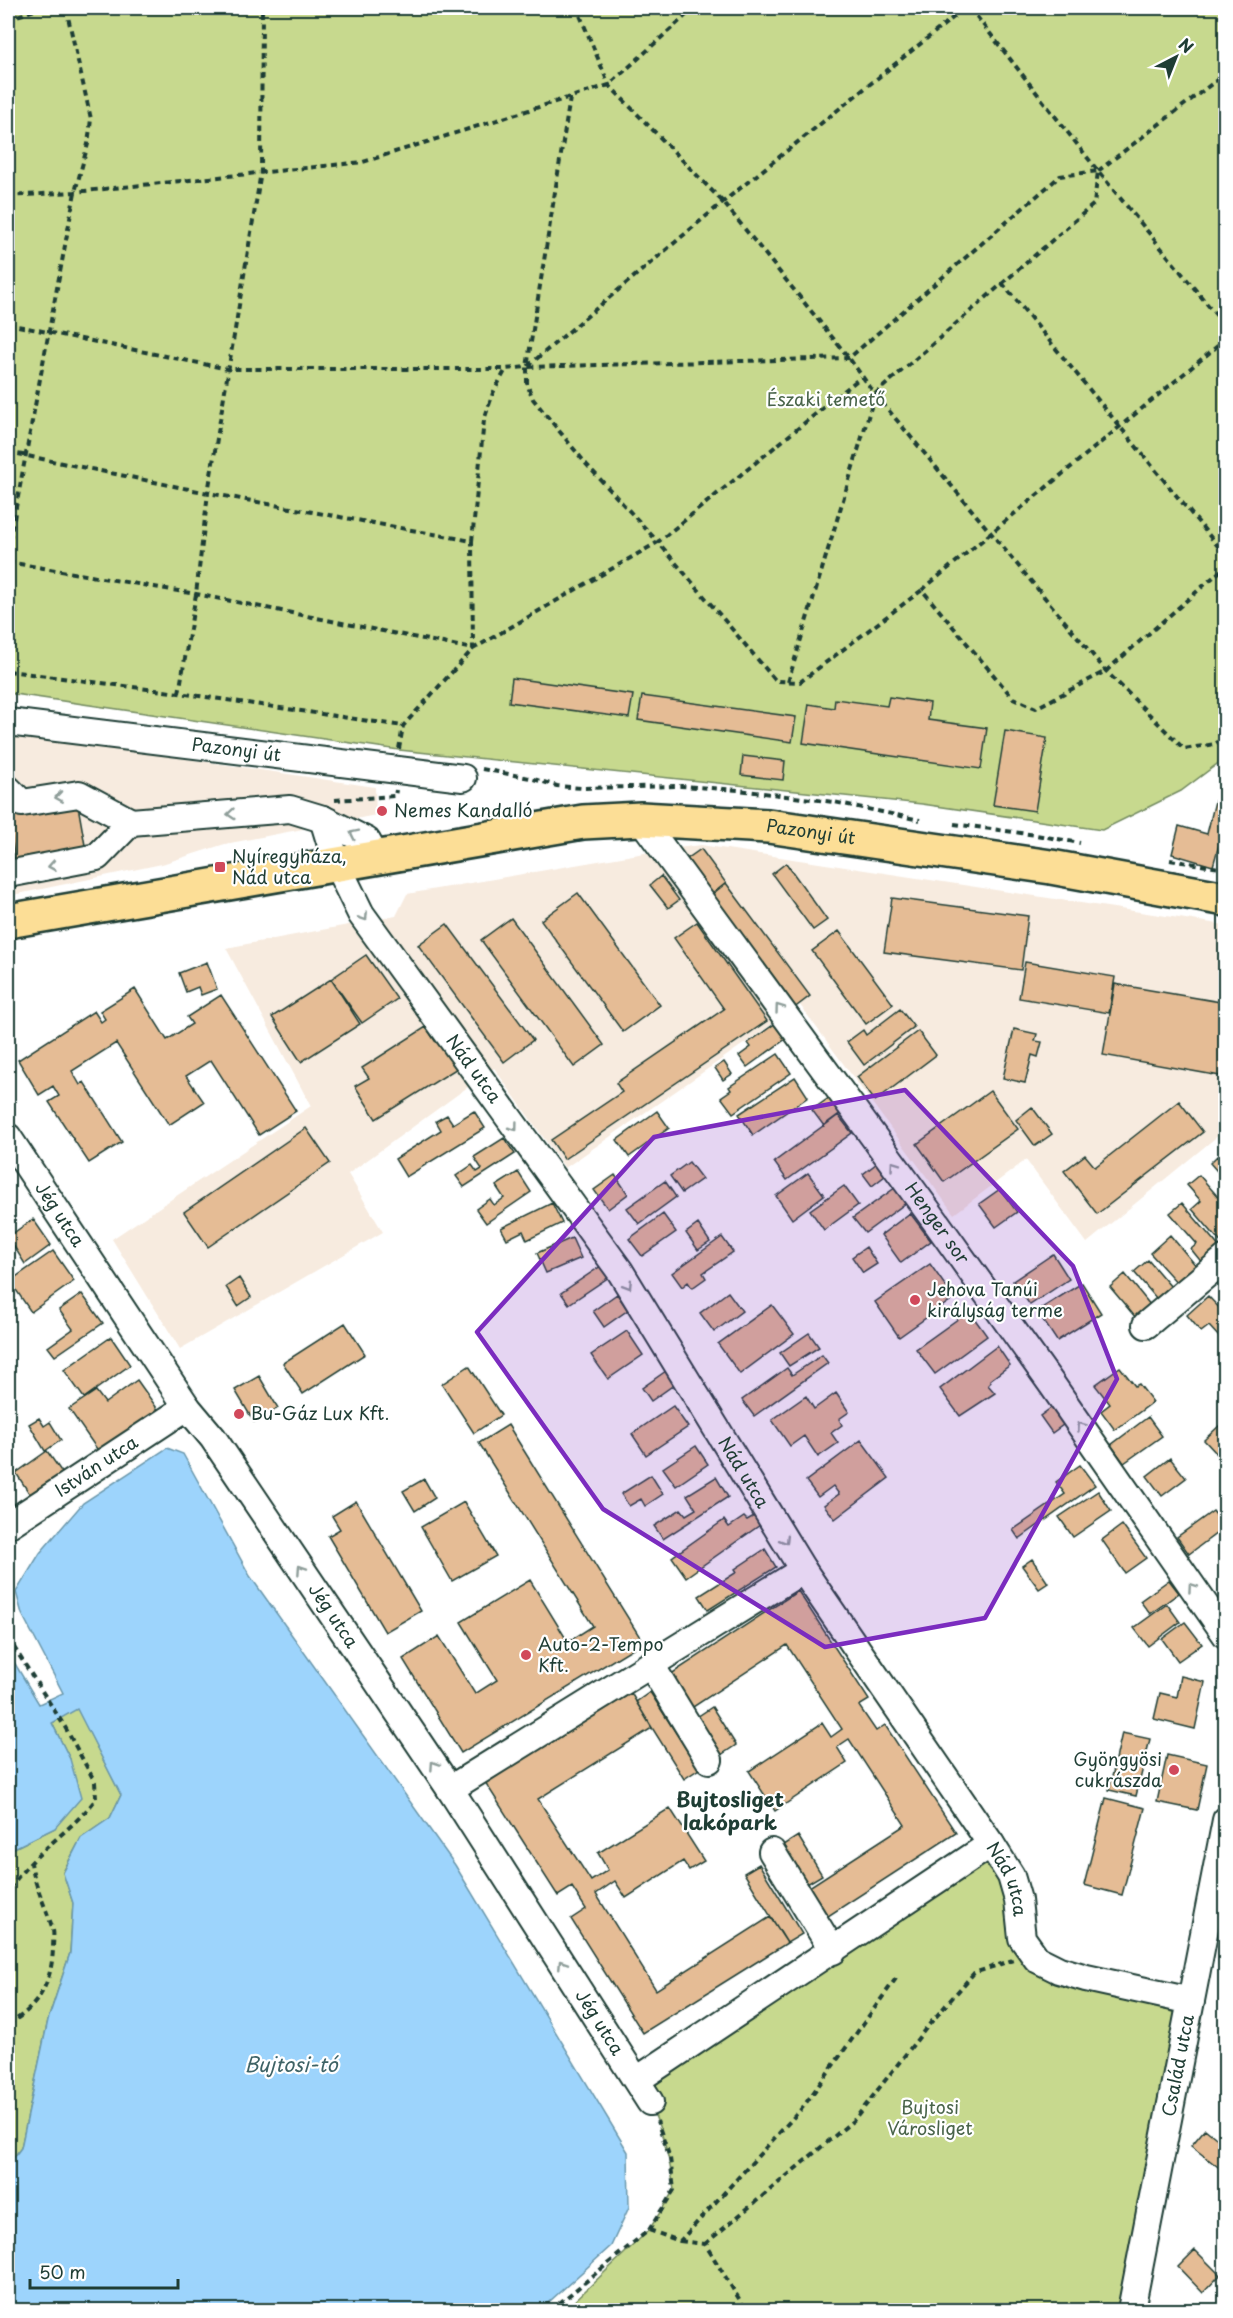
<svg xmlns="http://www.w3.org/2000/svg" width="1233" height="2318" font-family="'Playpen Sans',sans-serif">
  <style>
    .built { fill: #f7ebdf }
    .green { fill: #c7d98e; stroke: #738b61; stroke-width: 1.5 }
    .water { fill: #9dd4fc; stroke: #6b98ac; stroke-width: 1.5 }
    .building { fill: #e5bc95; stroke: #1f3d34; stroke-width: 1.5 }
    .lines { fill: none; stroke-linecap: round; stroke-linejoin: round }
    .minor-casing { stroke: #1f3d34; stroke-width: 30 }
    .major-casing { stroke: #1f3d34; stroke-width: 38 }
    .path { stroke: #1f3d34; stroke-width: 4; stroke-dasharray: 6 4.5; stroke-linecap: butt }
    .minor { stroke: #fff; stroke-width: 26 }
    .major { stroke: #fcde96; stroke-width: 33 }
    .oneway { stroke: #8f9e9a }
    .marked { fill: #7b2cbf; fill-opacity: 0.2; stroke: #7b2cbf; stroke-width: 4.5; stroke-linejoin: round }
    .poi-dot { fill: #d1495b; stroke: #fff; stroke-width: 2 }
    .labels { text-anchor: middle; stroke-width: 4.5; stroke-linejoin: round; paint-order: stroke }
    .park-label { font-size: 18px; fill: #49644a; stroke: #fff }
    .street-label { font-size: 18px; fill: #1f3d34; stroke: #fff }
    .poi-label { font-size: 18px; fill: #1f3d34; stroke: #fff; text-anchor: start }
    .neighbourhood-label { font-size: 20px; font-weight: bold; fill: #1f3d34; stroke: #fff }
    .water-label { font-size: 20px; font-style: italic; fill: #3e6366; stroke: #fff }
  </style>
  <rect width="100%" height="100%" fill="#fff"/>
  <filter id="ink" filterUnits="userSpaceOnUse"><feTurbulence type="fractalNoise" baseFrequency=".0167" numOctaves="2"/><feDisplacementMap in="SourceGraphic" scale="12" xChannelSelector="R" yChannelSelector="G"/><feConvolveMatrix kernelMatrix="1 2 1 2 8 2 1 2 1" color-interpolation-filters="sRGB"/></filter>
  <g filter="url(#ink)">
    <path class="built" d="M8 735 72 742 375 787 376 815 225 844 162 864 8 896Z
      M701 845 1225 925V1130L1087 1243 1026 1160 954 1214 800 1005 565 1168 494 1068 348 1174 383 1232 180 1349 112 1239 311 1106 226 948 396 916 407 894 662 850Z"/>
    <path class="green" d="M8 8H1225V758L1181 791 1102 830 922 804 399 750 8 693Z
      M77 1708 121 1795 110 1818 81 1838 63 1872 73 1903 70 1953 48 2020 21 2148 8 2165V1851L55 1828 70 1759 52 1723Z
      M991 1844 1037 1959 1191 2001 1128 2310H565L649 2230 674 2190C669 2151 658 2114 637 2080Z"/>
    <path class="water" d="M167 1448 183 1454 250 1576 455 1865 628 2152 629 2207 611 2246 540 2310H8V2165L21 2148 48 2020 70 1953 73 1903 63 1873 81 1838 110 1818 121 1795 77 1709 52 1723 70 1759 81 1798 55 1828 8 1851V1652L39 1704 63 1693 22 1614 16 1592 40 1553 83 1503Z"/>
    <path class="building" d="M512 678 633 695 629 718 509 702Z
      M642 696 796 717 792 742 638 720Z
      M889 697 930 703 928 720 987 728 981 769 803 743 809 704 834 708 835 699 887 706Z
      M1005 731 1047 738 1035 811 993 805Z
      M743 756 785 761 783 780 741 775Z
      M77 800 86 851 15 863 8 811Z
      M1215 801 1226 803V820L1213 866 1172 854 1179 826 1207 834Z
      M8 819 14 856 8 857Z
      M701 849 726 883 710 896 684 861Z
      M786 863 827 920 813 930 772 874Z
      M661 876 679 900 668 908 650 885Z
      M726 883 810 996 793 1009 710 896Z
      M578 893 660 1005 623 1032 541 920Z
      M892 898 1028 916 1021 970 884 952Z
      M511 918 604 1045 574 1067 481 940Z
      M697 922 767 1021 564 1159 551 1140 622 1092 616 1083 724 1009 674 938Z
      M447 924 533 1040 504 1062 418 945Z
      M839 931 893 1004 866 1024 812 951Z
      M366 955 397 999 362 1023 331 979Z
      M207 962 217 989 201 995 198 987 186 992 179 973Z
      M1025 962 1115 977 1109 1013 1019 998Z
      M331 979 360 1024 301 1062 272 1017Z
      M1115 984 1226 1003V1077L1103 1055Z
      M135 989 167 1040 192 1024 187 1017 221 995 296 1111 259 1135 211 1060 186 1076 204 1102 169 1125 116 1043 72 1071 80 1085 84 1082 122 1142 89 1163 49 1102 59 1096 53 1086 39 1095 18 1060 94 1011 101 1022 105 1019 100 1011Z
      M900 1009 914 1027 864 1065 847 1042 863 1030 866 1035Z
      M776 1023 787 1038 747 1067 739 1056 751 1047 748 1043Z
      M426 1027 435 1041 440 1038 459 1067 376 1119 355 1086 369 1078 362 1068Z
      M1014 1029 1037 1034 1035 1041 1042 1042 1038 1057 1032 1055 1025 1083 1003 1078Z
      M918 1031 936 1055 875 1101 857 1077Z
      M778 1054 791 1073 733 1113 721 1097 731 1090 729 1087Z
      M724 1062 732 1074 723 1080 715 1068Z
      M795 1077 808 1097 753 1135 739 1114Z
      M990 1091 1018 1129 944 1182 917 1144Z
      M833 1095 845 1110 824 1126 812 1110Z
      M1179 1101 1203 1132 1097 1214 1064 1171 1085 1155 1095 1167Z
      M1032 1107 1052 1134 1035 1146 1016 1120Z
      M474 1111 485 1128 406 1177 395 1159 441 1130 436 1121 447 1115 453 1124Z
      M657 1111 669 1128 629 1157 617 1140Z
      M838 1115 852 1133 787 1180 774 1162Z
      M306 1128 330 1163 208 1247 184 1212Z
      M504 1138 515 1154 464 1187 456 1176 472 1165 477 1172 482 1169 474 1157Z
      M1217 1156 1226 1166V1175L1223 1178 1210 1163Z
      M881 1160 890 1172 872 1186 863 1174Z
      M689 1162 702 1179 682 1193 670 1176Z
      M518 1172 531 1192 486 1223 476 1209 490 1199 494 1205 504 1198 496 1186Z
      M808 1173 824 1195 792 1219 776 1196Z
      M615 1175 628 1194 608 1209 594 1190Z
      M1199 1175 1226 1206 1224 1246 1192 1209 1201 1201 1187 1185Z
      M665 1181 676 1197 639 1224 627 1208Z
      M899 1185 910 1200 865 1233 853 1218Z
      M844 1186 858 1205 824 1230 810 1210Z
      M1000 1189 1017 1212 996 1227 979 1204Z
      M552 1203 562 1223 527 1240 523 1231 507 1239 501 1228Z
      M1182 1203 1221 1249 1203 1264 1191 1249 1197 1244 1170 1213Z
      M910 1213 931 1241 901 1263 881 1235Z
      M663 1214 676 1232 642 1256 629 1239Z
      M33 1219 51 1245 25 1264 8 1237Z
      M698 1224 710 1242 698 1250 686 1233Z
      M1170 1235 1198 1268 1179 1285 1150 1253Z
      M722 1237 733 1252 703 1273 706 1278 692 1288 688 1282 682 1287 672 1273Z
      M572 1238 581 1258 546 1273 537 1253Z
      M866 1247 877 1264 863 1273 852 1257Z
      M53 1251 74 1281 31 1312 10 1281Z
      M1053 1254 1069 1279 1030 1305 1013 1281Z
      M1148 1260 1171 1287 1157 1299 1134 1272Z
      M930 1264 954 1298 899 1337 875 1302Z
      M601 1266 609 1277 569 1304 561 1293Z
      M1125 1274 1151 1306 1136 1318 1110 1287Z
      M239 1278 251 1297 238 1306 226 1287Z
      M1082 1283 1101 1313 1057 1341 1037 1311Z
      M728 1292 742 1311 714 1332 700 1313Z
      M82 1294 103 1323 55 1356 48 1347 73 1329 59 1310Z
      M617 1294 628 1310 604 1327 593 1311Z
      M1208 1296 1226 1315V1331L1219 1337 1209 1326 1201 1332 1187 1315Z
      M772 1305 794 1334 740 1374 718 1344Z
      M969 1311 987 1336 935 1374 916 1349Z
      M345 1323 365 1354 303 1394 283 1363Z
      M627 1331 643 1355 608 1379 591 1355Z
      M809 1333 819 1347 789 1366 780 1353Z
      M111 1337 130 1365 84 1398 64 1370Z
      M997 1346 1010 1365 990 1380 991 1382 988 1385 995 1393 960 1416 940 1389Z
      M822 1355 828 1363 754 1416 742 1400 787 1368 792 1375Z
      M469 1366 501 1415 474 1433 442 1384Z
      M1120 1367 1135 1386 1139 1384 1153 1402 1115 1430 1101 1411 1110 1404 1095 1385Z
      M666 1371 675 1384 651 1401 642 1388Z
      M259 1376 278 1408 254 1422 235 1390Z
      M137 1380 159 1411 99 1452 69 1409 96 1391 105 1403Z
      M836 1393 849 1412 839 1419 842 1425 831 1433 838 1443 818 1457 804 1436 790 1446 772 1420 806 1396 814 1409Z
      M1055 1405 1067 1422 1052 1433 1040 1416Z
      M673 1406 688 1427 646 1455 632 1434Z
      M1148 1417 1162 1436 1124 1463 1111 1445Z
      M39 1418 44 1426 50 1422 61 1440 45 1451 29 1424Z
      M508 1425 643 1642 461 1753 403 1659 439 1636 475 1694 497 1680 461 1622 530 1580 568 1642 593 1626 479 1443Z
      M1220 1425 1226 1431V1450L1218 1455 1204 1440Z
      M861 1440 889 1478 835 1519 824 1505 839 1494 833 1486 818 1497 806 1481Z
      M696 1446 708 1464 676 1486 663 1468Z
      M47 1451 63 1474 31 1496 16 1473Z
      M1170 1458 1186 1478 1162 1496 1147 1476Z
      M1080 1465 1095 1485 1019 1539 1013 1530 1065 1494 1056 1482Z
      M651 1475 663 1494 645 1506 641 1499 629 1506 621 1494Z
      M716 1477 728 1497 663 1539 654 1526 681 1509 686 1515 696 1509 687 1495Z
      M424 1479 435 1498 415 1511 403 1491Z
      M1098 1491 1111 1511 1073 1537 1059 1517Z
      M356 1501 421 1611 385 1632 328 1536 340 1529 332 1516Z
      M464 1502 496 1556 452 1581 421 1527Z
      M1213 1511 1225 1527 1189 1554 1177 1537Z
      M754 1516 760 1525 686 1577 672 1557 724 1520 729 1527 744 1517 747 1520Z
      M1122 1525 1146 1558 1125 1573 1102 1540Z
      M765 1549 776 1567 708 1610 699 1596 737 1572 735 1569Z
      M1032 1559 1048 1583 1039 1589 1022 1566Z
      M1169 1580 1179 1593 1150 1614 1140 1601Z
      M798 1591 869 1700 859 1706 876 1731 885 1725 956 1833 822 1920 803 1891 905 1825 849 1739 837 1747 847 1763 775 1811 749 1771 822 1723 831 1737 842 1729 787 1645 687 1711 665 1678Z
      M1167 1604 1180 1622 1148 1646 1134 1628Z
      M1185 1622 1202 1644 1178 1661 1162 1639Z
      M1181 1676 1205 1682 1195 1729 1154 1719 1160 1693 1177 1697Z
      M650 1692 699 1769 684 1779 636 1702Z
      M631 1693 652 1728 538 1799 591 1881 608 1870 598 1853 670 1808 704 1861 689 1870 683 1861 626 1898 615 1881 596 1894 656 1990 770 1917 787 1943 643 2033 571 1919 586 1909 572 1887 558 1896 485 1782Z
      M712 1707 736 1745 721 1755 697 1717Z
      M1122 1733 1150 1739 1136 1796 1109 1790Z
      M1167 1755 1207 1764 1197 1810 1157 1802Z
      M1106 1798 1145 1808 1122 1895 1084 1885Z
      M798 1836 822 1875 807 1884 784 1845Z
      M759 1864 802 1934 787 1943 744 1873Z
      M1226 2081V2097L1217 2089Z
      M1205 2129 1226 2146V2173L1191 2146Z
      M1195 2250 1220 2275 1203 2293 1178 2267Z"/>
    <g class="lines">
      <defs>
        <g id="minor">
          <path id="s1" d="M8 722 463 778"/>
          <path d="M8 789 22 803 79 794 131 822"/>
          <path id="s2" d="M323 819 337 865 361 914 620 1271 803 1570 991 1844 1011 1876 1018 1900 1022 1938 1037 1959 1059 1970 1086 1978 1191 2001"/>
          <path id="s3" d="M641 819 936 1222 1053 1386 1226 1635"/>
          <path d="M8 874 97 857 131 822 290 809 323 819 367 841 372 850V859"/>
          <path id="s4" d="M8 1137 187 1407 213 1438 450 1789 650 2102"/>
          <path d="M1146 1325 1226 1258"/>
          <path id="s5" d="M8 1525 187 1407"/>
          <path d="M651 1665 709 1760"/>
          <path d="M450 1789 803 1570"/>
          <path d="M772 1852 833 1951"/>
          <path d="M637 2080 991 1844"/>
          <path id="s6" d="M1131 2310 1226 1820"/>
        </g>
        <g id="major">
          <path id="s7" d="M8 921 583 822 641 819 768 826 1051 867 1226 899"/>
        </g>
      </defs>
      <use href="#minor" class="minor-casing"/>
      <use href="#major" class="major-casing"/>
      <path class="path" d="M970 8 1098 171 1226 327
        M8 19 41 8
        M570 98 527 367V384L533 399 587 465 658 542 861 377
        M1098 171 1226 73
        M8 196 75 192 363 162 609 85 694 8
        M1002 283 1226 556
        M8 324 228 369H506L527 367 849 358 1060 176 1098 171 1094 204 875 394 849 358 723 202 609 85 577 8
        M528 366 723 202 965 8
        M875 394 1106 671 1184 749 1215 744 1226 736
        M8 452 208 493 472 541 484 420 493 393 506 369
        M8 550 75 192 88 144 91 119 66 8
        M8 562 196 594 473 649 658 542 776 681 800 682 922 590 1013 698 1036 708 1106 671 1226 566
        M922 590 1226 339
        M8 671 179 693 403 726
        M788 682 875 394
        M179 693 196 594 208 493 261 172 262 8
        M399 749 403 726 473 649 472 541
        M482 769 530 778 557 786 582 788 681 786 739 790 834 802 920 820
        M335 800 395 796 396 790
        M954 824 1036 835 1080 843
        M1170 860 1226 869
        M8 1638 65 1727 95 1782 96 1799C70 1833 29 1855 8 1892
        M8 2024C38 2008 52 1983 53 1948 53 1942 54 1936 53 1930 46 1907 35 1887 31 1863
        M649 2230 680 2241 803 2107 897 1977
        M680 2241 705 2244 746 2310
        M705 2244 855 2119 927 2027 974 1973 1013 1960
        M551 2310 649 2230 674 2190 670 2158 657 2121"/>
      <use href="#minor" class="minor"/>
      <use href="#major" class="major"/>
    </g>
    <defs><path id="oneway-chevron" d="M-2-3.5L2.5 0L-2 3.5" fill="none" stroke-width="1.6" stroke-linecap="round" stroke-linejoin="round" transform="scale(1.5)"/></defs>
    <g class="oneway">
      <use href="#oneway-chevron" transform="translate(59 797) rotate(171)"/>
      <use href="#oneway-chevron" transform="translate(231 814) rotate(175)"/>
      <use href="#oneway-chevron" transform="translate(354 834) rotate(-154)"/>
      <use href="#oneway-chevron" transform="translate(52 866) rotate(170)"/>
      <use href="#oneway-chevron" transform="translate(364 917) rotate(57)"/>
      <use href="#oneway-chevron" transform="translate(779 1008) rotate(-126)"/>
      <use href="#oneway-chevron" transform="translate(514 1127) rotate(53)"/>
      <use href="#oneway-chevron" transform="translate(894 1165) rotate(-126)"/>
      <use href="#oneway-chevron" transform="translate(628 1285) rotate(58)"/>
      <use href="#oneway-chevron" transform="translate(1081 1426) rotate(-125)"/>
      <use href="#oneway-chevron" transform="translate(785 1540) rotate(58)"/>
      <use href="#oneway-chevron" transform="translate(301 1569) rotate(-124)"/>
      <use href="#oneway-chevron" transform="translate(1192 1587) rotate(-125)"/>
      <use href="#oneway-chevron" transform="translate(434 1765) rotate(-124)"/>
      <use href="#oneway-chevron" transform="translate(562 1964) rotate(-123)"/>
    </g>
  </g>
  <path class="marked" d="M905 1090 1073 1266 1117 1379 985 1618 825 1647 603 1509 477 1332 654 1137Z"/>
  <g class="poi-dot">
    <circle cx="382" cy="811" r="6"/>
    <rect x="214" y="861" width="12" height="12" rx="3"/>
    <circle cx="915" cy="1300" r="6"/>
    <circle cx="239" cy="1414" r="6"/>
    <circle cx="526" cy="1655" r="6"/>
    <circle cx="1174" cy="1770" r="6"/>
  </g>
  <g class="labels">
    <g class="park-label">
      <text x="826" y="406">Északi temető</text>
      <text x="930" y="2114">Bujtosi<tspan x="930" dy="21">Városliget</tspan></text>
    </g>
    <g class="street-label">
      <text dy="6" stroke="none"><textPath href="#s1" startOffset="230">Pazonyi út</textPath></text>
      <text dy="6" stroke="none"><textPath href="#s7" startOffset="812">Pazonyi út</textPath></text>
      <text dy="6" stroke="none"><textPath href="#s2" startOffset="294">Nád utca</textPath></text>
      <text dy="6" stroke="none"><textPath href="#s4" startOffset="93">Jég utca</textPath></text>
      <text dy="6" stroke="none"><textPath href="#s3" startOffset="501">Henger sor</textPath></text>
      <text dy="6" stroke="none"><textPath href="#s5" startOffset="106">István utca</textPath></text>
      <text dy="6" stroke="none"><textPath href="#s2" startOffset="780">Nád utca</textPath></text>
      <text dy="6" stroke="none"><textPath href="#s4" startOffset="579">Jég utca</textPath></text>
      <text dy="6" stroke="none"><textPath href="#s2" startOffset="1266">Nád utca</textPath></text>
      <text dy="6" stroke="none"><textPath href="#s4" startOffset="1065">Jég utca</textPath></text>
      <text dy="6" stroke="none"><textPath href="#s6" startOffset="249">Család utca</textPath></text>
    </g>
    <g class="poi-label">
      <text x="394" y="817">Nemes Kandalló</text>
      <text x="232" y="863">Nyíregyháza,<tspan x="232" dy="21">Nád utca</tspan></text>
      <text x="927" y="1296">Jehova Tanúi<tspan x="927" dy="21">királyság terme</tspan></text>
      <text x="251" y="1420">Bu-Gáz Lux Kft.</text>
      <text x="538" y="1651">Auto-2-Tempo<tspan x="538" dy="21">Kft.</tspan></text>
      <text x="1162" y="1766" text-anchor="end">Gyöngyösi<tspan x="1162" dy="21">cukrászda</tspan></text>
    </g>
    <g class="neighbourhood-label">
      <text x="730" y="1807">Bujtosliget<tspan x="730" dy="23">lakópark</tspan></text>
    </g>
    <g class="water-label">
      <text x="291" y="2072">Bujtosi-tó</text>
    </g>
  </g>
  <rect width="1233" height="2318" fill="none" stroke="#fff" stroke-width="30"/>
  <rect x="15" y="15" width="1203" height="2288" fill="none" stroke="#1f3d34" stroke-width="2" filter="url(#ink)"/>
  <g transform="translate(1176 57) rotate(42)" stroke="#ffffff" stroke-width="4.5" paint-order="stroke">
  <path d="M0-4.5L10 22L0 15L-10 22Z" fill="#1f3d34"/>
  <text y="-9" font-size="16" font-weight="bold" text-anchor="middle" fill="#1f3d34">N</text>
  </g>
  <path d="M30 2279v9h148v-9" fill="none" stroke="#1f3d34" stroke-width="3"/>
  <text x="39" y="2279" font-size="18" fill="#1f3d34" stroke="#ffffff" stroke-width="4.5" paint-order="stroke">50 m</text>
</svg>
